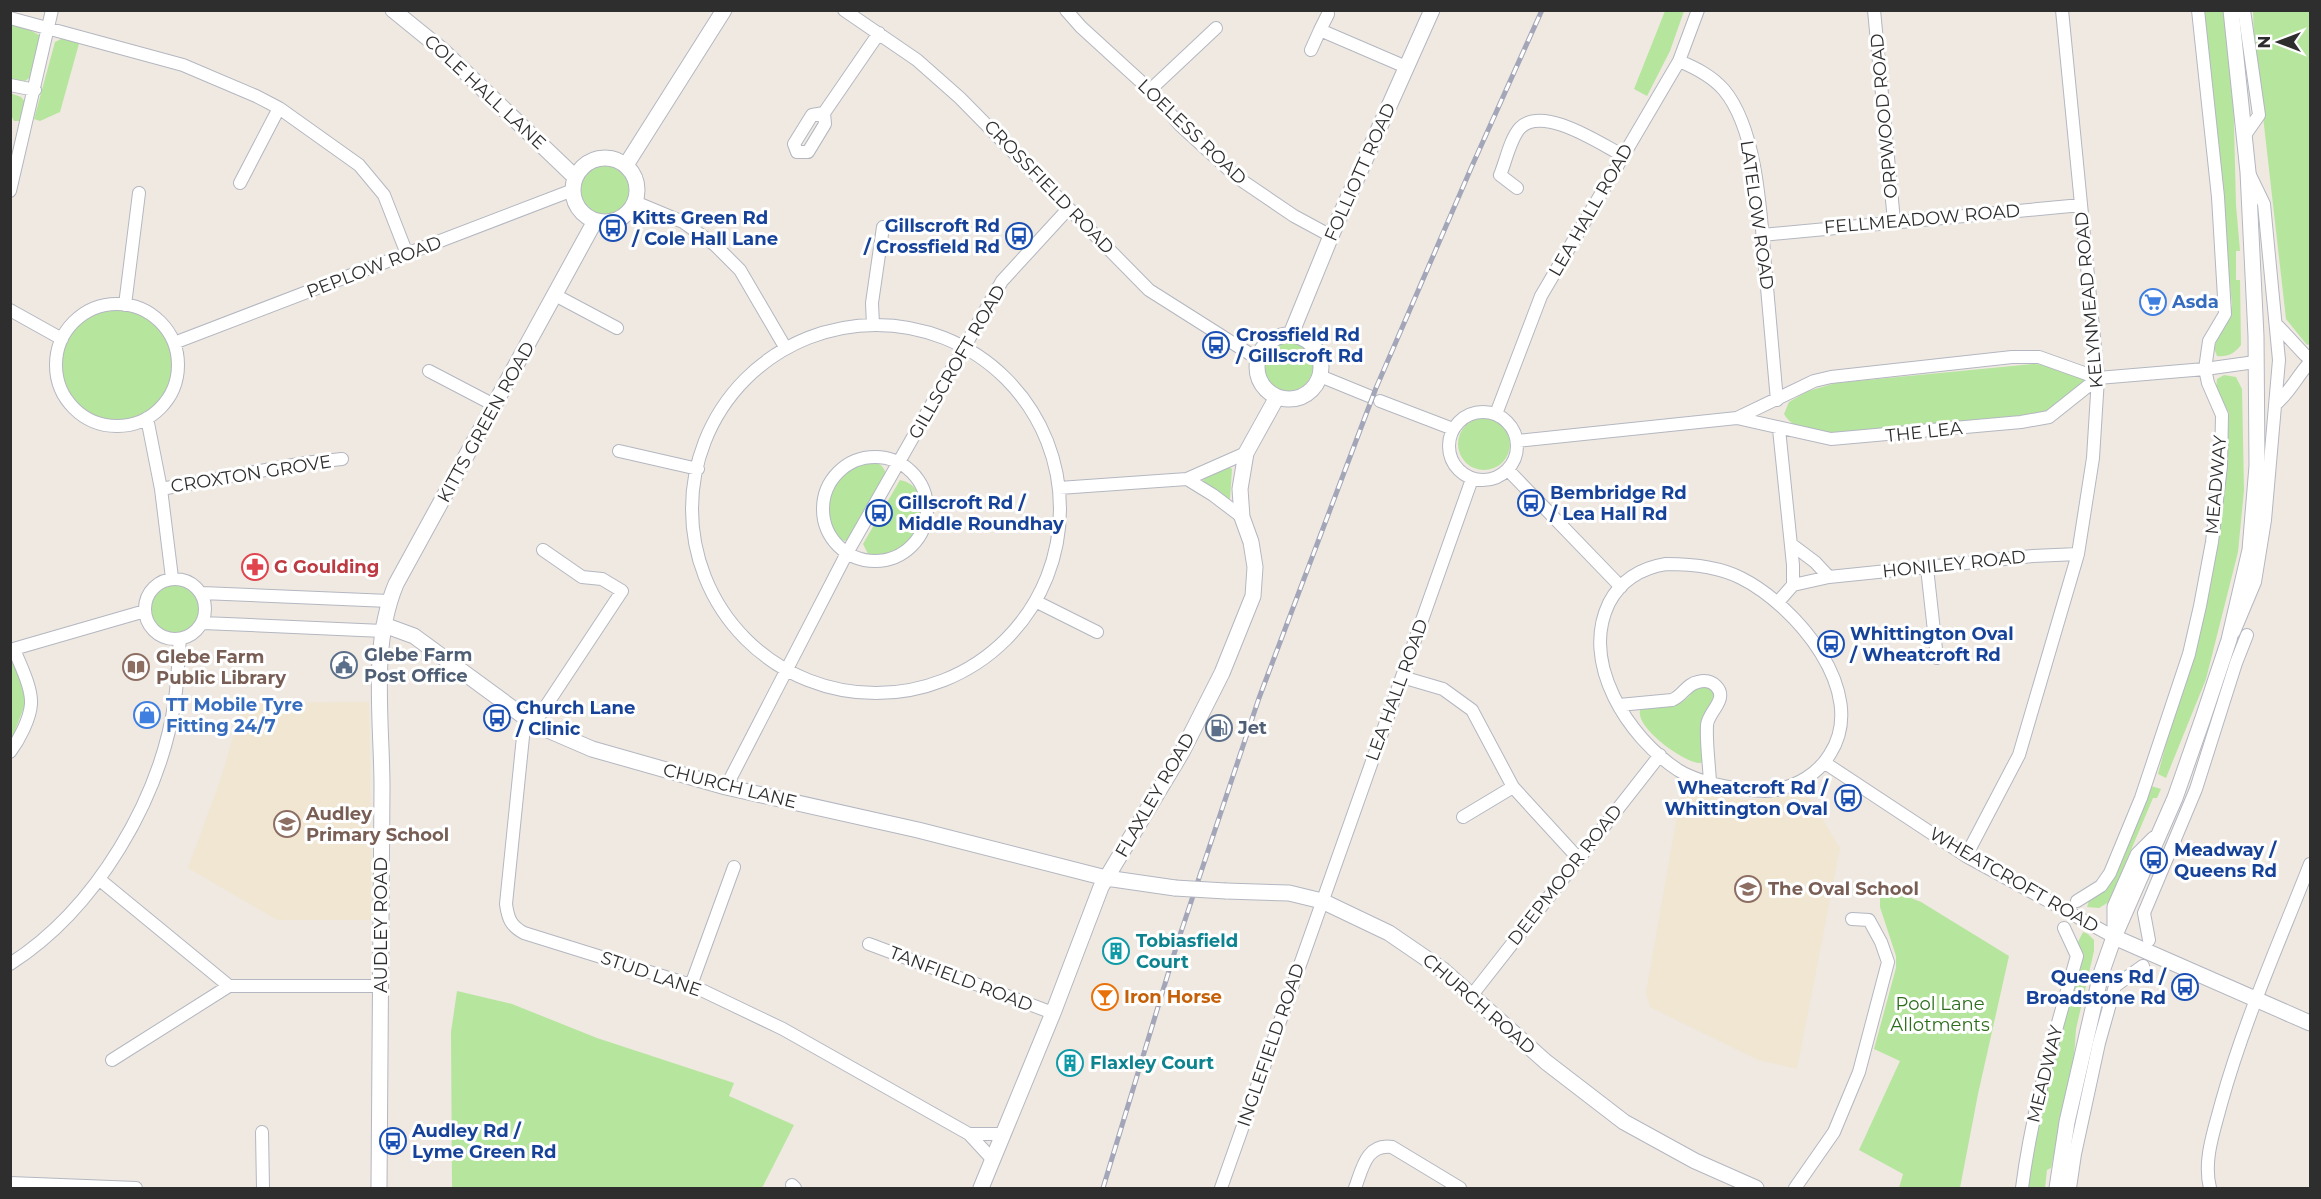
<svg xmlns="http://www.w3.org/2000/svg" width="2321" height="1199" font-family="Montserrat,sans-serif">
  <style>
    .education { fill: #f0e6d1 }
    .green { fill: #b6e59e }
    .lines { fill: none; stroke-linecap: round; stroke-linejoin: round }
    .minor-casing { stroke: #b4b7c1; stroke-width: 14 }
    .tertiary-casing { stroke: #b4b7c1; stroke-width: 17 }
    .minor { stroke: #fff; stroke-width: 12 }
    .tertiary { stroke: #fff; stroke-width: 15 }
    .rail-casing { stroke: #a3a6b8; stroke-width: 5 }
    .rail { stroke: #fff; stroke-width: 3; stroke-dasharray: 9; stroke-linecap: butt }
    .tertiary-bridge-casing { stroke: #b4b7c1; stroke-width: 17; stroke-linecap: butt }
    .tertiary-bridge { stroke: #fff; stroke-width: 15 }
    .labels { text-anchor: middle; stroke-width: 6; stroke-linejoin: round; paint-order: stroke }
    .street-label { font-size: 18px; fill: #2e2e2e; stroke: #fff }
    .transit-label { font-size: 18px; font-weight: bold; fill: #164399; stroke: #fff; text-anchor: start }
    .shop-label { font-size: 18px; font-weight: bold; fill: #366cbe; stroke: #fff; text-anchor: start }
    .health-label { font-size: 18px; font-weight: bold; fill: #be3a42; stroke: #fff; text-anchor: start }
    .service-label { font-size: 18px; font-weight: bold; fill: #4e5e75; stroke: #fff; text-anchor: start }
    .education-label { font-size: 18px; font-weight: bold; fill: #785e54; stroke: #fff; text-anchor: start }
    .culture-label { font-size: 18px; font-weight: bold; fill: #0d838f; stroke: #fff; text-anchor: start }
    .food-label { font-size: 18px; font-weight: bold; fill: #c56008; stroke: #fff; text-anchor: start }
    .park-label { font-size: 18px; fill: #2c6e1b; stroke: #fff }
  </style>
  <rect width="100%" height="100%" fill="#efe9e1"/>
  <path class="education" d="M369 702 372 920H277L188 868 220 781 243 703Z
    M1683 781 1744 800 1771 798 1805 790 1840 848 1797 1069 1758 1060 1650 1007 1646 993Z"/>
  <path class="green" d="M1665 11H1684L1670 51 1647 96 1634 89Z
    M2203 11H2225L2233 88 2236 205 2240 251H2236V280H2240L2241 345C2234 354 2228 357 2217 356L2214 348C2219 333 2229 321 2232 305Z
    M2253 11H2310V344L2307 345 2286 319 2254 37Z
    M10 25 26 28 39 35 40 42 32 76 25 81 11 79Z
    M63 38 80 40 60 112 40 121 34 119 55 42Z
    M10 93 21 97 26 103 22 121H14L11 115Z
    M581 190a24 24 0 1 1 48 0a24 24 0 1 1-48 0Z
    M62 365a55 55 0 1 1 110 0a55 55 0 1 1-110 0Z
    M1263 366a25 25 0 1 1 50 0a25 25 0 1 1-50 0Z
    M2033 364 2054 365 2087 380 2078 397 2038 414 1830 434C1813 431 1793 430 1784 414L1789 402 1808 391 1836 383Z
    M2224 375 2236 377 2242 389 2244 490 2238 552 2206 679 2166 778 2158 774 2178 699 2226 466 2229 413 2216 389 2217 379Z
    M1458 444a26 26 0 1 1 52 0a26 26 0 1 1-52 0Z
    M859 461C872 462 882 460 886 474L852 539 844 541C825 532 822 500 833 482 839 472 849 467 859 461Z
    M1229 467 1232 469 1230 499 1207 487 1203 480 1211 473Z
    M900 480C926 485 928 518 915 537 906 549 888 554 874 557L868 554 863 544Z
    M150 608a25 25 0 1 1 50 0a25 25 0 1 1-50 0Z
    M10 653 25 693 26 702 11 741Z
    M1700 686 1716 690 1704 757 1701 763C1685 764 1631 725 1641 708 1654 707 1676 708 1686 699 1692 694 1692 690 1700 686Z
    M2151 786 2161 789 2157 798H2153L2109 902 2099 908 2087 907 2091 895Z
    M1880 886 1921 902 2009 956 1978 1094 1960 1188H1899L1903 1174 1859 1150 1900 1061 1874 1049 1896 968V956L1880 907Z
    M2083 932 2088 934 2094 940V951L2076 1029 2074 1057 2051 1168 2047 1170 2045 1188H2027C2037 1110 2060 1034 2081 957L2078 942Z
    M457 991 512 1004 597 1038 734 1083 729 1096 794 1125 762 1188H452L451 1032Z"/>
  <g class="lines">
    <defs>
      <path id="minor" d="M844 10 917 60 960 98 1149 290 1258 359
        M1066 10 1081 27 1150 90 1180 125 1238 178 1294 216 1331 236
        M1874 10 1894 221
        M2244 10 2259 115 2245 135
        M1328 14 1320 30 1406 67
        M10 18 183 65 256 96 279 108 359 165 384 195 407 254
        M1311 50 1320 30
        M1679 61C1696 68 1712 76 1724 90 1759 132 1761 223 1766 276 1770 318 1773 359 1777 400
        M10 85 35 90
        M1150 90 1216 28
        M824 113 812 115 794 144 797 152H808L825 124 824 113 879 33
        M240 183 279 108
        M1517 188 1500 175C1506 161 1510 139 1520 128 1543 105 1599 143 1622 155
        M10 191 52 10
        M635 202 683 222 715 245 740 270 785 347
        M1762 235 2081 205
        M555 295 617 328
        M56 365a61 61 0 1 1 122 0a61 61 0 1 1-122 0Z
        M125 305 139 193
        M10 310 62 339
        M692 509a184 184 0 1 1 368 0a184 184 0 1 1-368 0Z
        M873 325 872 303 883 227
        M2278 326 2305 355 2310 358
        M174 343 573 190
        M429 371 496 406
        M1320 376 1369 396
        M1380 401 1453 429
        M2276 404C2290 392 2298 375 2310 362
        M1449 446a34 34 0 1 1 68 0a34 34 0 1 1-68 0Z
        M1496 414 1541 296 1679 61 1698 10
        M147 418 161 489 172 578
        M1737 418 1831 439 2021 422 2049 417 2098 378
        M1779 429 1793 565V585
        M1517 441 1737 418 1814 381 1831 377 2012 357H2039L2098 378 2205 369 2255 362
        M619 451 698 469
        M823 509a52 52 0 1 1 104 0a52 52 0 1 1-104 0Z
        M1508 470 1621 587
        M1187 479 1213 495 1242 517
        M1059 488 1187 479 1246 453
        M161 489 304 463 342 459
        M1791 544 1815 562 1829 577
        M1666 564C1691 564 1718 566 1741 578 1795 605 1870 692 1830 754 1818 774 1797 786 1775 790 1762 793 1747 789 1734 788 1716 785 1694 780 1678 770 1628 737 1580 663 1609 603 1621 580 1641 568 1666 564Z
        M1927 568 1937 658
        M145 609a30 30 0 1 1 60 0a30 30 0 1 1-60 0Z
        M202 593 389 601
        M1037 602 1097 632
        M1778 602 1793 585 1829 577 2033 556 2078 554
        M203 623 383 631
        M2234 632 2255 582 2265 520 2279 360 2264 204 2249 173
        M10 650 145 611
        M1402 677 1443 689 1472 710 1513 787 1578 858
        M1619 705 1672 700C1683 696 1686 684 1698 682 1705 680 1711 681 1716 686 1729 699 1708 712 1707 725 1706 743 1709 763 1710 782
        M525 717 506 904C508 919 511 926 524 933L691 985 783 1029 969 1134 993 1160
        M534 724 622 591 602 579 582 577 543 550
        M10 752C19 740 30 719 31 704 32 687 20 665 14 649
        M1825 763 1966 856 2114 937
        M726 787 847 553 1002 281 1068 209
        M1463 817 1513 787
        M1966 856 2019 755 2078 554 2093 458 2098 378 2062 10
        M100 880 229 986H381
        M2077 901 2101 886 2110 873 2141 798 2189 654 2200 606 2212 542 2221 466 2222 415 2208 383 2205 369 2209 341 2225 314 2218 197 2198 10
        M2149 940 2144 913 2196 789 2236 663 2247 635
        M869 944 1053 1013
        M10 964C96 909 161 799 175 699 178 679 178 659 180 639
        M691 985 734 867
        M1472 995 1660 755
        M112 1060 229 986
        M262 1132 263 1188
        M969 1134H1004
        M10 1183 136 1188
        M792 1185 795 1188
        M1221 1188 1472 479
        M1355 1188C1362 1170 1366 1143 1392 1147L1460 1188
        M1795 1188 1834 1132 1859 1072 1888 962 1881 942 1869 920 1852 919
        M2022 1188C2032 1109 2055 1033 2077 956L2064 928
        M2070 1188 2075 1154 2099 1043 2115 986 2143 966
        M2210 1188C2203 1160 2214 1131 2221 1104 2244 1021 2279 943 2310 864"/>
      <path id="tertiary" d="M393 10 441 49 575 177
        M573 190a32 32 0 1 1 64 0a32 32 0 1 1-64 0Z
        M626 165 724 10
        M1291 334 1331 236 1432 10
        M1257 367a32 32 0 1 1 64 0a32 32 0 1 1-64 0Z
        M384 625 414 636 534 724 592 749 726 787 918 830 1106 878 1175 888
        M1226 891 1289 893 1322 901 1389 933 1443 970 1546 1062 1624 1122 1695 1161 1756 1188
        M2115 929V907L2138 855 2154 839
        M2114 937 2310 1023
        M379 1188C380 1055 382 921 382 787 382 722 370 646 396 584L595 221
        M981 1188 1053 1013 1101 887 1182 752 1222 673 1253 596 1255 567 1251 542 1242 517 1240 489 1246 453 1277 397
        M2057 1188 2067 1122 2101 974 2114 937 2175 798 2203 718 2229 640 2250 550 2257 466 2256 336 2248 172 2231 10"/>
    </defs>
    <use href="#minor" class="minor-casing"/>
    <use href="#tertiary" class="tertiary-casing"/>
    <use href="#minor" class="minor"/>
    <use href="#tertiary" class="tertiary"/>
    <defs>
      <path id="rail" d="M1103 1188 1178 941 1259 698 1376 388 1472 166 1542 10"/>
    </defs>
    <use href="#rail" class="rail-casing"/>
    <use href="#rail" class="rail"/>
    <defs>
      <path id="tertiary-bridge" d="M1175 888 1226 891"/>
    </defs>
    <use href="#tertiary-bridge" class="tertiary-bridge-casing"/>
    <use href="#tertiary-bridge" class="tertiary-bridge"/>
  </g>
  <defs>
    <symbol id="bus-ring" viewBox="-11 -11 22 22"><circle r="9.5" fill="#fff" stroke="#1a4fb4" stroke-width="1.5"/><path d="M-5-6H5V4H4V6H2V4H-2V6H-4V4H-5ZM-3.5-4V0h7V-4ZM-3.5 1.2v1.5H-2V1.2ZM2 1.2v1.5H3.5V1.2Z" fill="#1a4fb4"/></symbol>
    <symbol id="supermarket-ring" viewBox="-11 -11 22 22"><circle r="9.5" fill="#fff" stroke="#3f7fe0" stroke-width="1.5"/><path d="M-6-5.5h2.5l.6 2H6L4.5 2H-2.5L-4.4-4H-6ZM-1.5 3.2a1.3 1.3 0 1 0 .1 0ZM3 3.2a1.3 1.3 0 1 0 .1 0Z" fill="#3f7fe0"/></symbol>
    <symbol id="pharmacy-ring" viewBox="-11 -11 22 22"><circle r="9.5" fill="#fff" stroke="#e0444e" stroke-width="1.5"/><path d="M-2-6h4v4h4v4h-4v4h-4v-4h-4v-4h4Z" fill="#e0444e"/></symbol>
    <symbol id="civic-ring" viewBox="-11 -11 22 22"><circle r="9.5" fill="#fff" stroke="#5c6f8a" stroke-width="1.5"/><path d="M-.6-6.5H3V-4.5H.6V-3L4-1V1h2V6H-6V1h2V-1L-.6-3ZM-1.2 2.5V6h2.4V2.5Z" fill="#5c6f8a"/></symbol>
    <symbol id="library-ring" viewBox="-11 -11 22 22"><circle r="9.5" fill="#fff" stroke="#8d6e63" stroke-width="1.5"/><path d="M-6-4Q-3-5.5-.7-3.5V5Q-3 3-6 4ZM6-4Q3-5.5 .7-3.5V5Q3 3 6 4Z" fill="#8d6e63"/></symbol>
    <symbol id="shop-ring" viewBox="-11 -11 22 22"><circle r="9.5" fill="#fff" stroke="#3f7fe0" stroke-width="1.5"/><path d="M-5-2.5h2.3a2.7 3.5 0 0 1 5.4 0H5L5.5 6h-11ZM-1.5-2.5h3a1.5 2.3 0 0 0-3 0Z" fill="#3f7fe0"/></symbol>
    <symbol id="fuel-ring" viewBox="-11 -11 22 22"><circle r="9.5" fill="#fff" stroke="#5c6f8a" stroke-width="1.5"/><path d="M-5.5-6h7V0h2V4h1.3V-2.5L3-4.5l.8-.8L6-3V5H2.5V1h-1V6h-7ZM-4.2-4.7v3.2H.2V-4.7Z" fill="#5c6f8a"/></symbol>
    <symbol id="school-ring" viewBox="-11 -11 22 22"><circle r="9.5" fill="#fff" stroke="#8d6e63" stroke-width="1.5"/><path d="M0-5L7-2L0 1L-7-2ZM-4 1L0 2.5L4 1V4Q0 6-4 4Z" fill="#8d6e63"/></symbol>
    <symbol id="building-ring" viewBox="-11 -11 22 22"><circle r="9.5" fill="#fff" stroke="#0f9aa8" stroke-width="1.5"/><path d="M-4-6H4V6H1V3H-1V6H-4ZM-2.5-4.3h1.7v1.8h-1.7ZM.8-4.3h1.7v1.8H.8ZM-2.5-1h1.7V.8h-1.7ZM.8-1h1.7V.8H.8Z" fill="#0f9aa8"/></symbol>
    <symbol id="bar-ring" viewBox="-11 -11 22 22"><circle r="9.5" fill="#fff" stroke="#e8710a" stroke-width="1.5"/><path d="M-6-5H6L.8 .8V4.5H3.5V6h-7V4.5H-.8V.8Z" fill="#e8710a"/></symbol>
  </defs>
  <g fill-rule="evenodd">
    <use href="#bus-ring" x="598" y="213" width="30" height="30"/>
    <use href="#bus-ring" x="1004" y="221" width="30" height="30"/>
    <use href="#supermarket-ring" x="2138" y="287" width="30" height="30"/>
    <use href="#bus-ring" x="1201" y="330" width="30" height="30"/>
    <use href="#bus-ring" x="1516" y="488" width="30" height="30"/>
    <use href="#bus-ring" x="864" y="498" width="30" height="30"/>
    <use href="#pharmacy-ring" x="240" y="552" width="30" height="30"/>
    <use href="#bus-ring" x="1816" y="629" width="30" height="30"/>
    <use href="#civic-ring" x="329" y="650" width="30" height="30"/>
    <use href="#library-ring" x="121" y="652" width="30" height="30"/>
    <use href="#shop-ring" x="132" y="700" width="30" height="30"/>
    <use href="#bus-ring" x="482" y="703" width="30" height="30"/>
    <use href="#fuel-ring" x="1204" y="713" width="30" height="30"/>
    <use href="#bus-ring" x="1833" y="783" width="30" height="30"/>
    <use href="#school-ring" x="272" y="809" width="30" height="30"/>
    <use href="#bus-ring" x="2139" y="845" width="30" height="30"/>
    <use href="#school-ring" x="1733" y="874" width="30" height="30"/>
    <use href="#building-ring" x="1101" y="936" width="30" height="30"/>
    <use href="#bus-ring" x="2170" y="972" width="30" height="30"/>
    <use href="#bar-ring" x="1090" y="982" width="30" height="30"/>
    <use href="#building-ring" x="1055" y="1048" width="30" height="30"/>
    <use href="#bus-ring" x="378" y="1126" width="30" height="30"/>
  </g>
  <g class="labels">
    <g class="street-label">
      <text transform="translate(485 92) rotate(43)" y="6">COLE HALL LANE</text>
      <text transform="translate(1884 116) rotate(-95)" y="6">ORPWOOD ROAD</text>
      <text transform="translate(1192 132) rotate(44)" y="6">LOELESS ROAD</text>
      <text transform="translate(1360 172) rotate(-66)" y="6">FOLLIOTT ROAD</text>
      <text transform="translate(1049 187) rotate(46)" y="6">CROSSFIELD ROAD</text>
      <text transform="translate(1591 210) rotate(-60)" y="6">LEA HALL ROAD</text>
      <text transform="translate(1757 215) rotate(82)" y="6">LATELOW ROAD</text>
      <text transform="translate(1922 219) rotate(-5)" y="6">FELLMEADOW ROAD</text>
      <text transform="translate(374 267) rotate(-21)" y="6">PEPLOW ROAD</text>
      <text transform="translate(2089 300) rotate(-95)" y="6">KELYNMEAD ROAD</text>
      <text transform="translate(957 362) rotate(-60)" y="6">GILLSCROFT ROAD</text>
      <text transform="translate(486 422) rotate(-61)" y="6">KITTS GREEN ROAD</text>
      <text transform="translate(1924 432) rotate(-6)" y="6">THE LEA</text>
      <text transform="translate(251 474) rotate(-9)" y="6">CROXTON GROVE</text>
      <text transform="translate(2216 485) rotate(-85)" y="6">MEADWAY</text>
      <text transform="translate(1954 564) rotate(-6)" y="6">HONILEY ROAD</text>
      <text transform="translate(1397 690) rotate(-70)" y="6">LEA HALL ROAD</text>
      <text transform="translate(730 786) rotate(14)" y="6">CHURCH LANE</text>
      <text transform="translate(1155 795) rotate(-60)" y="6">FLAXLEY ROAD</text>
      <text transform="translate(1565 875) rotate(-52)" y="6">DEEPMOOR ROAD</text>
      <text transform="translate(2014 880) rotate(30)" y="6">WHEATCROFT ROAD</text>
      <text transform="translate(381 925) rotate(-90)" y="6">AUDLEY ROAD</text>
      <text transform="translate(651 974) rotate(19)" y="6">STUD LANE</text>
      <text transform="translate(961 979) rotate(21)" y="6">TANFIELD ROAD</text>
      <text transform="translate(1479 1004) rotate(41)" y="6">CHURCH ROAD</text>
      <text transform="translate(1271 1045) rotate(-71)" y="6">INGLEFIELD ROAD</text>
      <text transform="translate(2045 1074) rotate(-76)" y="6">MEADWAY</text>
    </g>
    <g class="transit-label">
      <text x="632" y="224">Kitts Green Rd<tspan x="632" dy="21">/ Cole Hall Lane</tspan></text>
      <text x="1000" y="232" text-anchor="end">Gillscroft Rd<tspan x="1000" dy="21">/ Crossfield Rd</tspan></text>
      <text x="1236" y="341">Crossfield Rd<tspan x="1236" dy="21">/ Gillscroft Rd</tspan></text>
      <text x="1550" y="499">Bembridge Rd<tspan x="1550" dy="21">/ Lea Hall Rd</tspan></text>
      <text x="898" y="509">Gillscroft Rd /<tspan x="898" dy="21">Middle Roundhay</tspan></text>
      <text x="1850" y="640">Whittington Oval<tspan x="1850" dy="21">/ Wheatcroft Rd</tspan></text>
      <text x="516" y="714">Church Lane<tspan x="516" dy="21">/ Clinic</tspan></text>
      <text x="1828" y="794" text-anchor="end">Wheatcroft Rd /<tspan x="1828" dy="21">Whittington Oval</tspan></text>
      <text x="2174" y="856">Meadway /<tspan x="2174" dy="21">Queens Rd</tspan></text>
      <text x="2166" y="983" text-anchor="end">Queens Rd /<tspan x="2166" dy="21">Broadstone Rd</tspan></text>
      <text x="412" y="1137">Audley Rd /<tspan x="412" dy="21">Lyme Green Rd</tspan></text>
    </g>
    <g class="shop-label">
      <text x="2172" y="308">Asda</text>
      <text x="166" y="711">TT Mobile Tyre<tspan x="166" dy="21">Fitting 24/7</tspan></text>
    </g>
    <g class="health-label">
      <text x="274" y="573">G Goulding</text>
    </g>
    <g class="service-label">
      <text x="364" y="661">Glebe Farm<tspan x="364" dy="21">Post Office</tspan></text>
      <text x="1238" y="734">Jet</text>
    </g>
    <g class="education-label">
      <text x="156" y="663">Glebe Farm<tspan x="156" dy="21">Public Library</tspan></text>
      <text x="306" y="820">Audley<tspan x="306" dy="21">Primary School</tspan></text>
      <text x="1768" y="895">The Oval School</text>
    </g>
    <g class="culture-label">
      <text x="1136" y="947">Tobiasfield<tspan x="1136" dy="21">Court</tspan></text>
      <text x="1090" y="1069">Flaxley Court</text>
    </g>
    <g class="food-label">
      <text x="1124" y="1003">Iron Horse</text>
    </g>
    <g class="park-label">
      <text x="1940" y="1010">Pool Lane<tspan x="1940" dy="21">Allotments</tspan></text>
    </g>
  </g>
  <rect width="2321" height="1199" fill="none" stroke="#2e2e2e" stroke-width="24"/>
  <g transform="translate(2279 42) rotate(270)" stroke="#ffffff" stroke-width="4.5" paint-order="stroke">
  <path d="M0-4.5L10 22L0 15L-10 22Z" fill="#2e2e2e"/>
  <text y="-9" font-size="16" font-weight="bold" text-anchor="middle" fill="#2e2e2e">N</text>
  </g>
</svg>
